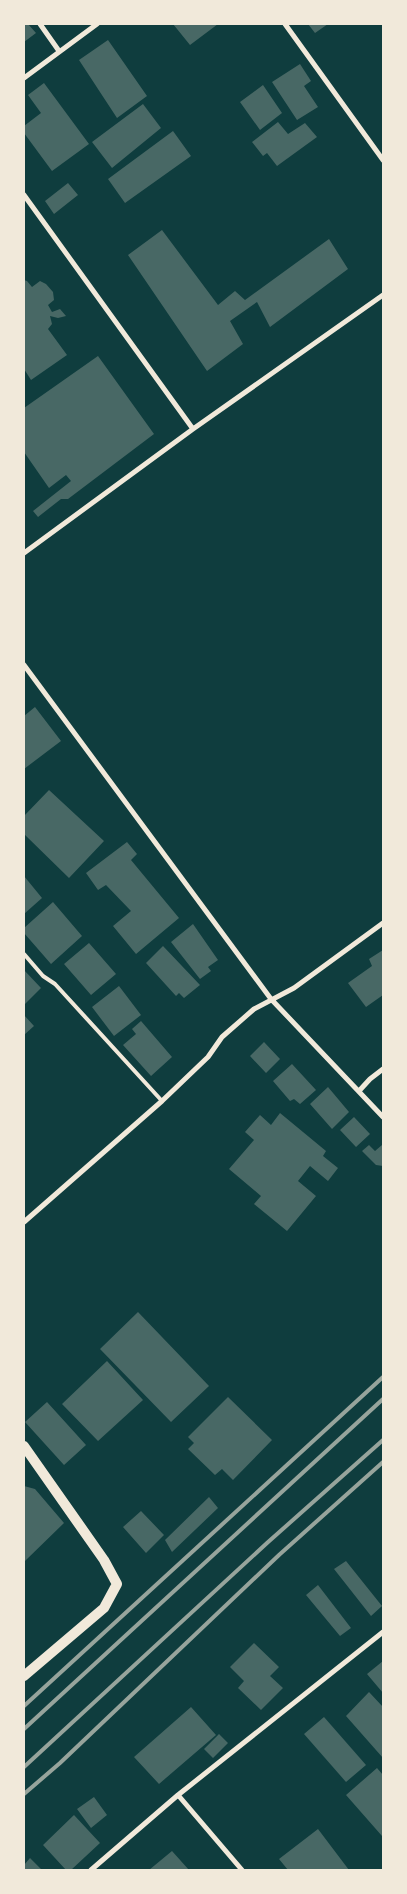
<svg xmlns="http://www.w3.org/2000/svg" width="407" height="1894" font-family="'DejaVu Sans',sans-serif">
  <style>
    .building { fill: #486865 }
    .lines { fill: none; stroke-linecap: round; stroke-linejoin: round }
    .service { stroke: #f1e9da; stroke-width: 4 }
    .minor { stroke: #f1e9da; stroke-width: 5 }
    .secondary { stroke: #f1e9da; stroke-width: 10 }
    .rail { stroke: #97a49c; stroke-width: 4 }
  </style>
  <rect width="100%" height="100%" fill="#0f3d3e"/>
  <path class="building" d="M24 24H28L36 33 24 42Z
    M173 24H218L190 45Z
    M308 24H328L315 33Z
    M108 40 147 96 117 118 79 60Z
    M300 64 311 81 304 86 318 107 297 120 272 82Z
    M44 83 89 144 52 171 24 133V126L41 113 28 95Z
    M263 85 282 113 260 130 240 102Z
    M143 104 161 128 112 168 92 142Z
    M278 122 288 134 305 123 317 137 277 166 267 153 263 156 252 142Z
    M173 131 191 156 125 203 108 179Z
    M68 183 78 195 54 214 45 201Z
    M162 230 218 305 235 291 245 300 329 239 348 269 270 327 257 302 230 321 243 344 207 371 128 255Z
    M24 280 27 281 32 287 40 281 46 284 53 292 54 300 48 305 52 312 60 309 66 316 58 318 50 316 52 324 48 329 67 355 31 380 24 369Z
    M98 356 154 434 68 499H61L38 517 33 511 71 481 66 475 49 488 24 452V408Z
    M35 707 61 741 24 769V716Z
    M49 790 104 841 69 878 24 834V816Z
    M127 842 137 854 131 860 179 918 136 954 113 926 131 911 106 885 98 890 86 873Z
    M24 876 42 898 24 914Z
    M53 902 82 936 51 964 24 933V928Z
    M193 924 218 960 208 967 211 971 200 979 171 942Z
    M89 943 116 974 91 995 64 964Z
    M163 946 200 985 184 998 179 993 176 996 146 963Z
    M383 950V995L366 1007 348 983 372 966 369 959Z
    M24 970 41 988 24 1005Z
    M119 986 141 1015 114 1036 92 1007Z
    M24 1015 34 1026 24 1035Z
    M141 1021 172 1057 151 1076 123 1045 136 1034 132 1029Z
    M264 1042 280 1059 266 1073 250 1056Z
    M292 1064 316 1090 300 1104 294 1099 290 1101 273 1081Z
    M328 1087 349 1112 332 1129 310 1104Z
    M280 1113 326 1151 323 1156 338 1168 328 1181 310 1166 298 1181 316 1196 287 1231 254 1204 261 1196 229 1169 254 1140 245 1132 260 1115 271 1125Z
    M354 1117 370 1134 356 1147 340 1130Z
    M369 1145 375 1151 382 1145 383 1146V1166L376 1165 362 1151Z
    M138 1312 209 1386 171 1422 100 1349Z
    M107 1361 143 1400 98 1441 62 1404Z
    M228 1397 272 1440 233 1480 222 1469 215 1475 188 1449 194 1443 188 1437Z
    M47 1402 86 1445 64 1465 25 1422Z
    M24 1486 35 1489 64 1523 25 1561 24 1559Z
    M209 1497 218 1508 172 1552 165 1540Z
    M141 1511 164 1535 146 1553 123 1527Z
    M346 1561 382 1606 371 1616 334 1569Z
    M318 1585 351 1628 340 1636 306 1595Z
    M254 1643 279 1667 270 1676 283 1688 261 1710 238 1688 244 1681 230 1667Z
    M383 1661V1693L367 1674Z
    M369 1692 383 1707V1758L346 1716Z
    M191 1707 216 1735 159 1784 134 1757Z
    M324 1717 366 1765 346 1782 304 1734Z
    M219 1734 228 1743 213 1758 204 1749Z
    M377 1768 383 1775 382 1836 346 1795Z
    M94 1797 107 1815 91 1828 77 1809Z
    M74 1815 100 1843 71 1870H66L43 1845Z
    M318 1829 349 1870H288L279 1859Z
    M172 1851 189 1870H149Z
    M30 1858 42 1870H24V1865Z"/>
  <g class="lines">
    <path class="service" d="M24 954 43 976 55 984 162 1101"/>
    <path class="minor" d="M40 24 59 51
      M285 24 383 160
      M24 78 97 24
      M24 195 193 429
      M24 553 193 429 383 295
      M24 665 271 999 383 1117
      M359 1091 370 1079 383 1069
      M24 1222 162 1101 208 1057 222 1037 254 1009 294 988 383 923
      M178 1795 242 1870
      M91 1870 178 1795 383 1632"/>
    <path class="secondary" d="M24 1446 104 1560 117 1584 104 1608 24 1676"/>
    <path class="rail" d="M24 1706 383 1377
      M24 1729 383 1399
      M24 1767 267 1543 383 1440
      M24 1794 60 1763 279 1555 383 1462"/>
  </g>
  <rect width="407" height="1894" fill="none" stroke="#f1e9da" stroke-width="50"/>
</svg>
